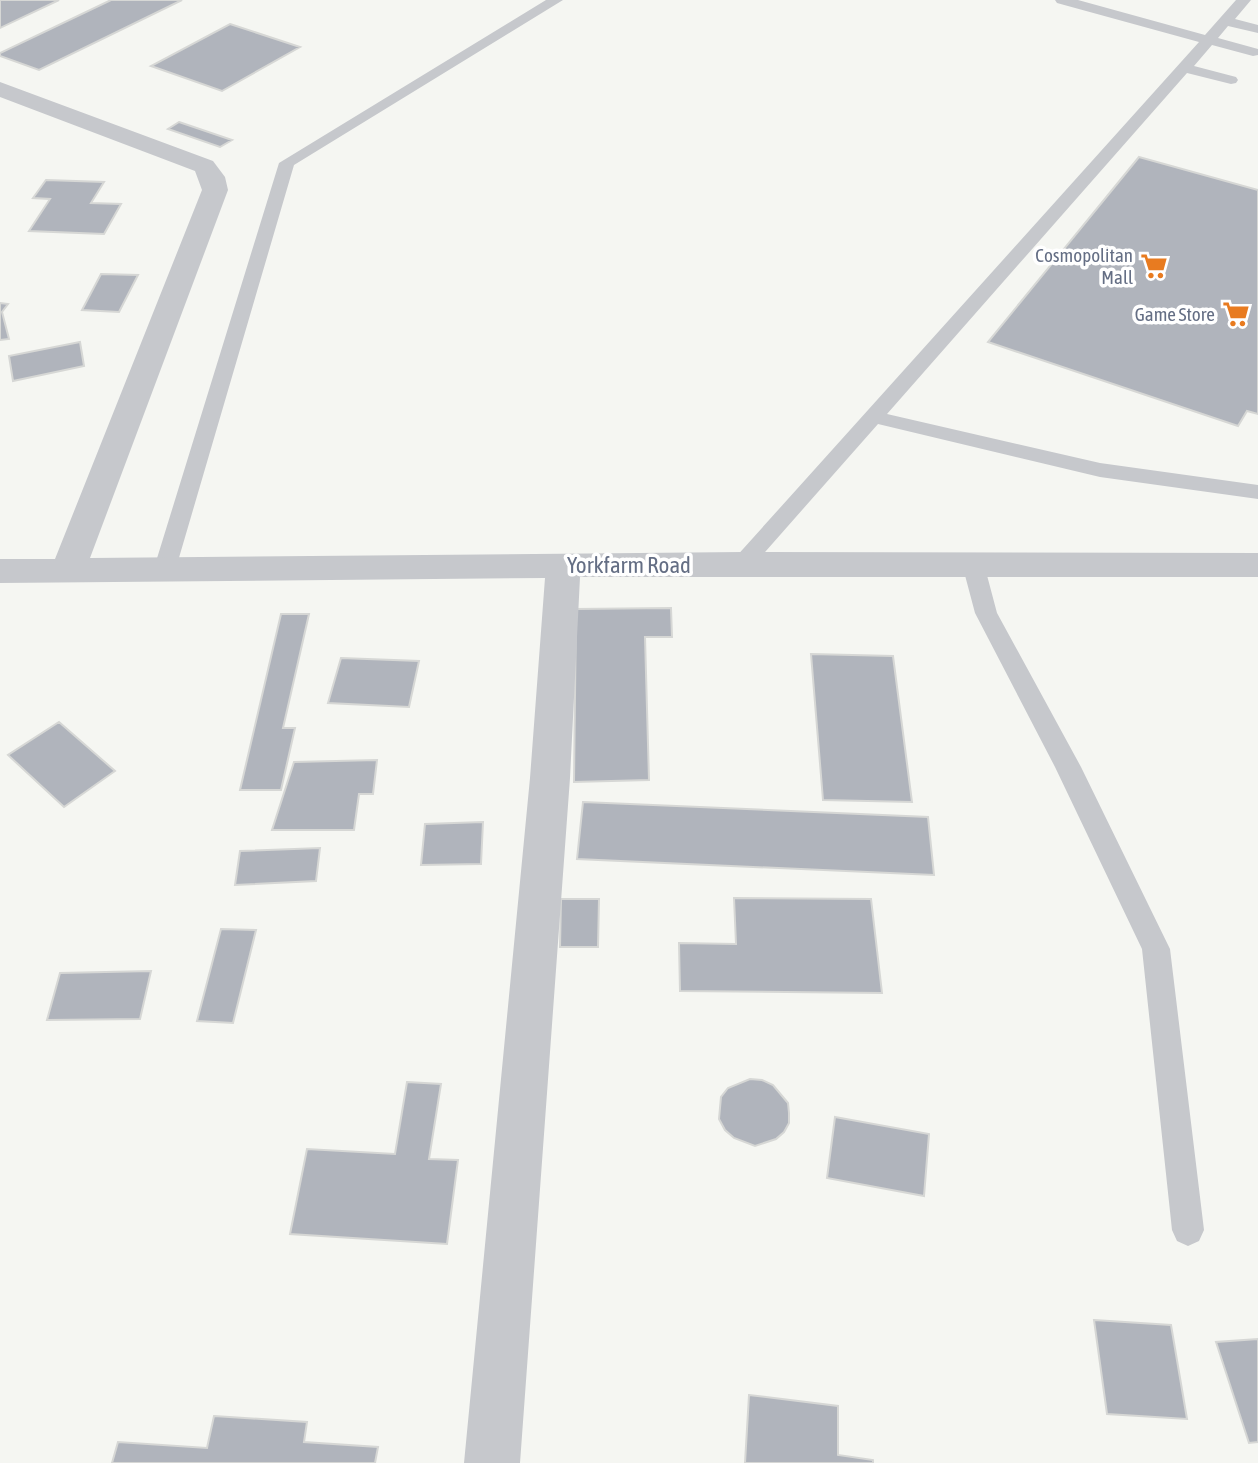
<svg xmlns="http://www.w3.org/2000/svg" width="1258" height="1463" font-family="'Asap Condensed',sans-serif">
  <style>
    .building { fill: #b0b4bc; stroke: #d6d7d5; stroke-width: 2 }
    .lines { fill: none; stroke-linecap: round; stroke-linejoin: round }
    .lane { fill: #c6c8cc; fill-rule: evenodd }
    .street { fill: #c6c8cc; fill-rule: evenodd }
    .labels { text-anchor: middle; stroke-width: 7; stroke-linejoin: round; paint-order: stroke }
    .far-poi-label { font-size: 19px; fill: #646e84; stroke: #fff; text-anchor: end }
    .street-label { font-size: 23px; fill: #646e84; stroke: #fff }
  </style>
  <rect width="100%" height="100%" fill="#f5f6f2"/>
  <path class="building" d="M0 0H59L0 28Z
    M111 0H182L39 70 0 56V53Z
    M230 24 300 47 222 91 151 66Z
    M179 122 232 140 220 147 168 129Z
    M1139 157 1258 190V414L1247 411 1238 426 988 342Z
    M46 180 104 182 91 203 121 204 104 234 29 231 50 199 33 198Z
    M101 274 138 275 119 312 82 310Z
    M0 303 8 304 2 312 9 339 0 340Z
    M80 342 84 366 13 381 9 356Z
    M671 608 672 637H645L649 780 574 782 576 609Z
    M281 614H309L283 728H295L281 790H240Z
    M811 654 893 656 912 802 823 800Z
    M341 658 419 661 409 707 328 703Z
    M59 722 115 771 64 807 8 755Z
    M377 760 373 794H359L354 830H272L294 762Z
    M583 802 928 817 934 875 577 859Z
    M483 822 481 864 421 865 425 824Z
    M320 848 316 881 235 885 240 851Z
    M734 898 871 899 882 993 680 991 679 943 736 944Z
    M561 899H599L598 947H560Z
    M221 929 256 930 233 1023 197 1021Z
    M151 971 140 1019 47 1020 60 973Z
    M750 1079 762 1080 773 1085 788 1103 789 1113V1123L784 1132 776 1139 755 1146 734 1138 725 1130 719 1119 721 1097 728 1088Z
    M407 1082 441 1084 429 1159 458 1160 447 1244 290 1234 307 1149 395 1154Z
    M835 1117 929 1134 924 1196 827 1178Z
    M1094 1320 1171 1325 1187 1419 1107 1414Z
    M1258 1339V1442L1249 1443 1216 1342Z
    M749 1395 838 1406V1455L873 1460V1463H745Z
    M214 1416 307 1422 304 1442 378 1447 375 1463H112L118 1442 207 1448Z"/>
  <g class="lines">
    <path class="lane" d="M546 0H563L294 165 176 568 173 573 165 576 157 573 154 568 279 163Z
      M1055 0H1078L1205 35 1236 0H1251L1235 19 1258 25V33L1228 26 1218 38 1258 49V55L1253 56 1212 45 1194 66 1236 77 1238 80 1236 83 1231 84 1187 73 887 414 1100 463 1258 485V499L1100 477 878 424 750 569 742 571 734 569 731 564 734 559 1199 42 1057 3Z
      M973 557 981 559 984 564 997 613 1081 767 1170 949 1204 1230 1199 1241 1188 1246 1177 1241 1172 1230 1142 949 1055 767 975 613 962 564 965 559Z"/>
    <path class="street" d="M0 82 213 161 225 177 228 190 90 558 742 552 1258 553V577H580L570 778 520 1463H464L530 778 545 578 0 583V559H55L202 190 195 171 0 97Z"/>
  </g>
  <defs>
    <symbol id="supermarket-bare" viewBox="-9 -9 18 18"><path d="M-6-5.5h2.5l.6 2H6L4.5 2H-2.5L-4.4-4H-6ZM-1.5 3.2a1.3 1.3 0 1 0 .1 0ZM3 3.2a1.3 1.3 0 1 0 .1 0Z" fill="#e87b20" stroke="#fff" stroke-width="2.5" paint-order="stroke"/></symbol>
  </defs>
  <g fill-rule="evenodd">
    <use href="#supermarket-bare" x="1135" y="247" width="38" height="38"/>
    <use href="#supermarket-bare" x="1217" y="295" width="38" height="38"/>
  </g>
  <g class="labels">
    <g class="far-poi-label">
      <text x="1133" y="262">Cosmopolitan<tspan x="1133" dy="22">Mall</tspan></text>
      <text x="1215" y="321">Game Store</text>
    </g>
    <g class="street-label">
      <text x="629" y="573">Yorkfarm Road</text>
    </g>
  </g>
</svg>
